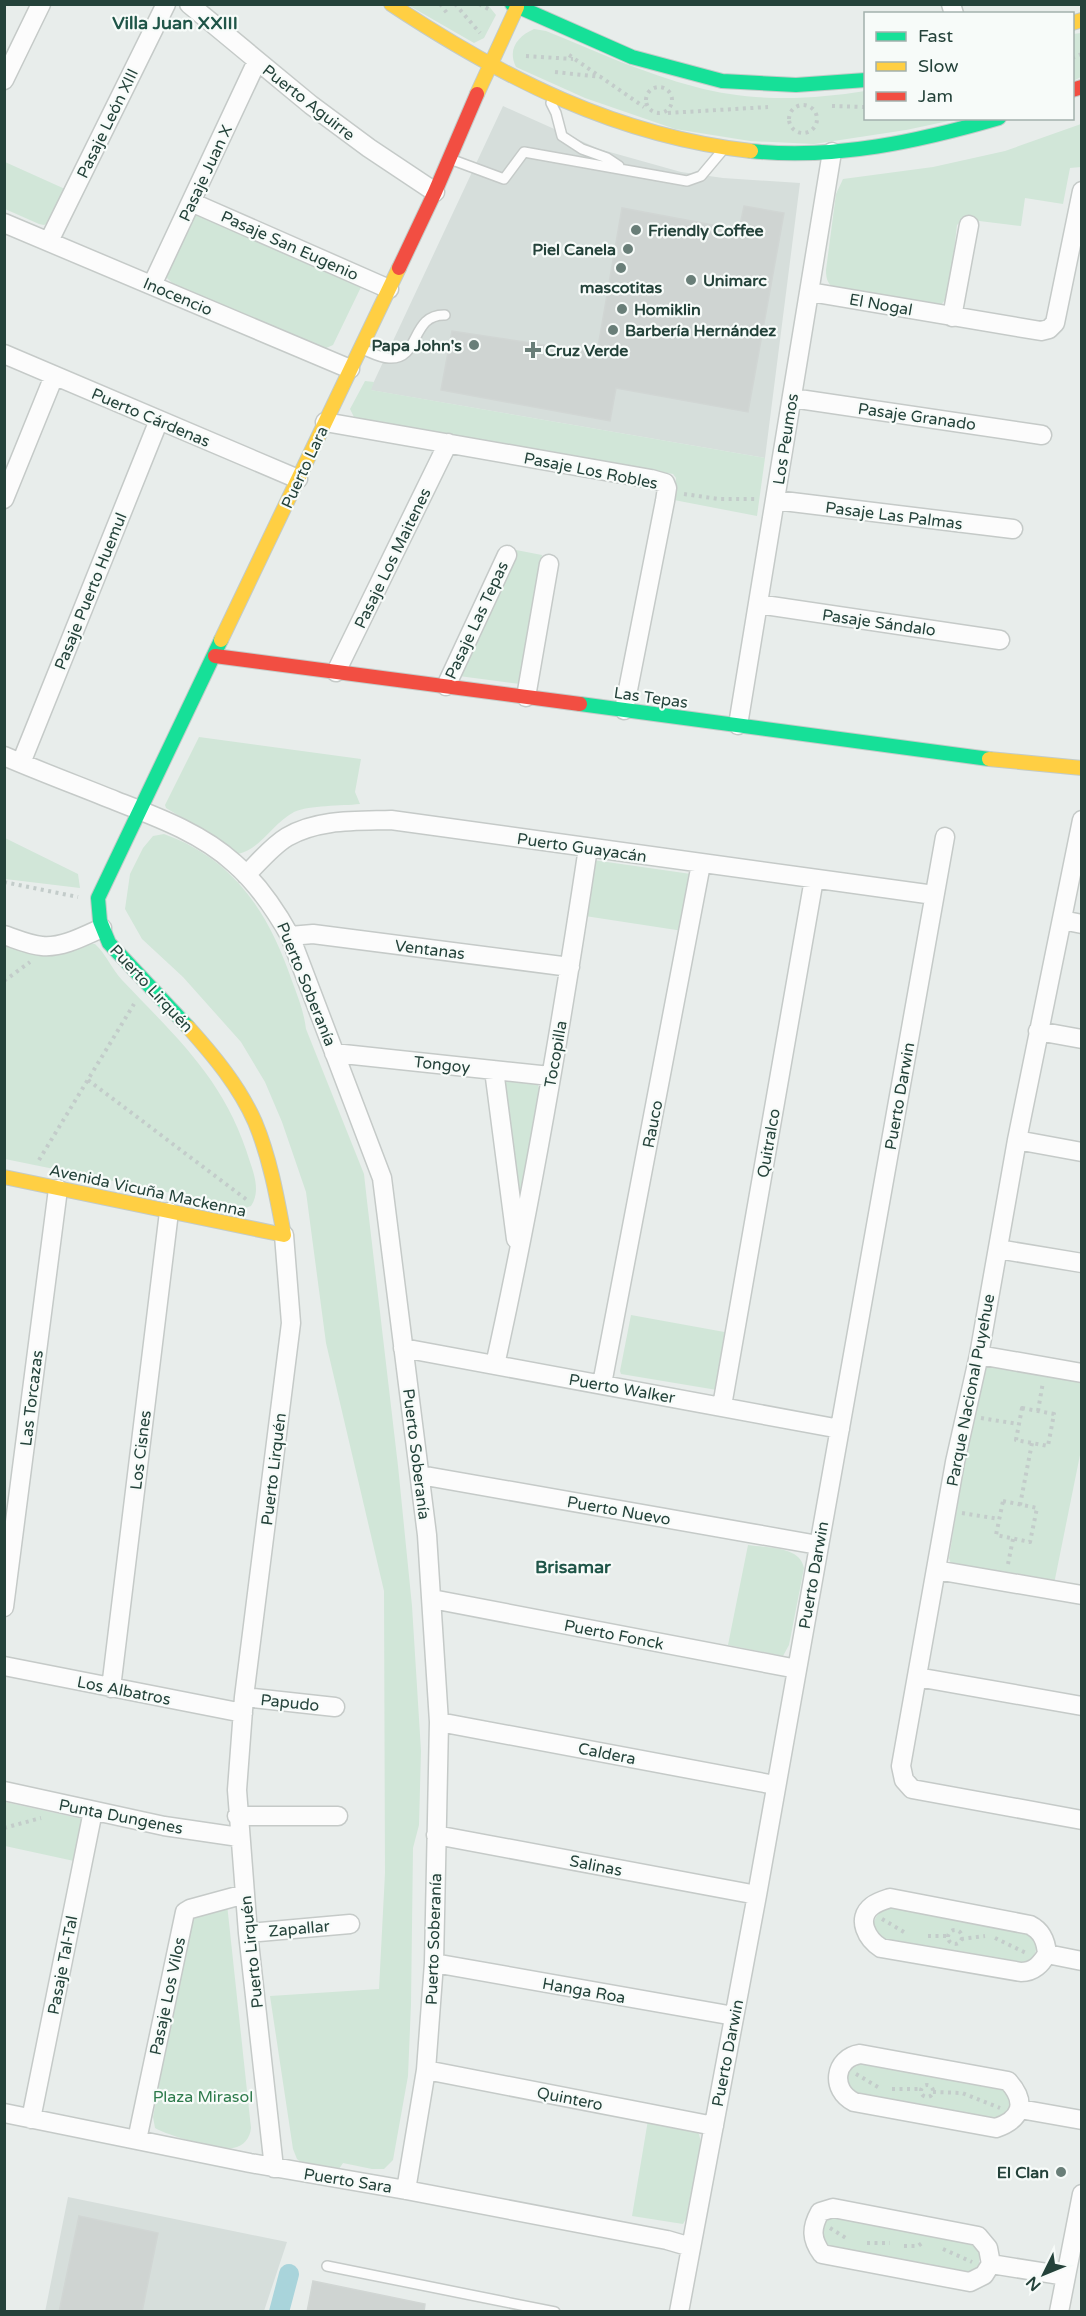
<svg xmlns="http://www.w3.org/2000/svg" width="1086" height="2316" font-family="'Varela Round',sans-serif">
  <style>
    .built { fill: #d6dedb }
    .green { fill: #d1e6d8 }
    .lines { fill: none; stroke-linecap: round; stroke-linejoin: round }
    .canal { stroke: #a9d4db; stroke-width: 20 }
    .building { fill: #cfd4d2; stroke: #d1d6d4; stroke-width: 1.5 }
    .lane-casing { stroke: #c5cac8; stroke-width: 12 }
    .street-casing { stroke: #c5cac8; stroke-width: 21 }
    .fast-casing { stroke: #c3cbc8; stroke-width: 16 }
    .slow-casing { stroke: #c3cbc8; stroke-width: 16 }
    .jam-casing { stroke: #c3cbc8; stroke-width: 16 }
    .path { stroke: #c3ccca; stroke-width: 4; stroke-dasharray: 3 4.5; stroke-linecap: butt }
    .lane { stroke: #fcfcfc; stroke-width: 9 }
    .street { stroke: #fcfcfc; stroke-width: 18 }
    .fast { stroke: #16e098; stroke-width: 14 }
    .slow { stroke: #ffcf43; stroke-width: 14 }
    .jam { stroke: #f24e42; stroke-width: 14 }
    .poi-dot { fill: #697e78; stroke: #f7fbf9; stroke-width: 2 }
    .labels { text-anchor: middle; stroke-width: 4.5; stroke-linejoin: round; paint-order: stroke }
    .street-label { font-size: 16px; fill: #24423a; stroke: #f7fbf9 }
    .poi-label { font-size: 16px; font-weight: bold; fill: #24423a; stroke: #f7fbf9; text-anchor: start }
    .park-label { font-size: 16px; fill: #2d7a4b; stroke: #f7fbf9 }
    .neighbourhood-label { font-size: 18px; font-weight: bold; fill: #1f5548; stroke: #f7fbf9 }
  </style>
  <rect width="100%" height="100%" fill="#e8edeb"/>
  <path class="built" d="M503 106 599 149 681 172 723 178 800 183 765 458 370 390Z
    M68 2197 287 2242 264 2311 45 2312Z"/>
  <path class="green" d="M408 5H488L496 15 484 38 474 43Z
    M534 29 546 31C595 51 645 74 696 87 752 102 810 100 865 91L866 118 958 119 906 130 814 144 750 141 675 129 585 98 516 67C507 49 518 36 534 29Z
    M1081 33V77L1073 81V34Z
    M1081 124V167L1070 168 1063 204 1025 198 1021 226 963 219 957 225 949 295 941 305H932L836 290C828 284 826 280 826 270L836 194 843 179 933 167 1005 151Z
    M5 162 65 189 50 222 44 225 39 224 5 209Z
    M195 209 362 285 333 345 324 349 175 286 165 276Z
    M365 381 374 382 371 390 765 458 757 516 674 500 676 478 673 474 355 419 350 409Z
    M516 550 542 555 523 680 520 684 459 676Z
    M199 737 361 759 355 792 360 804C341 806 310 805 294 812 273 823 261 849 238 854L214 837 166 808 165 805Z
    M164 834C234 859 269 913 292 981 298 997 304 1012 306 1029L364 1174 367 1201 398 1466 412 1606 421 1751 419 1825 413 1848 411 2004 408 2076 393 2160 384 2169H372L343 2163 339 2169 302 2163 297 2159 293 2149 270 1996 379 1989 385 1873 384 1591 326 1343 306 1192 282 1122 265 1082 241 1042 183 977 142 939 125 909 130 874 143 848 153 836Z
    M5 838 78 874 80 888 5 879Z
    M593 860 691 874 683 931 585 916Z
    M5 941 95 944C106 954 112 969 122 980 178 1039 226 1081 250 1162 255 1176 260 1193 251 1206L245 1208 5 1159Z
    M507 1078 537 1083 541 1093 519 1223 503 1081Z
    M631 1315 730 1333 717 1390 621 1374 620 1371Z
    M991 1364 1081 1380V1450L1054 1584 951 1564 949 1558 965 1458 985 1368Z
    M748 1545C767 1548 800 1546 804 1568L789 1645 783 1656 728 1645Z
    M5 1802 83 1819 74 1861 5 1846Z
    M227 1904 251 2128C250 2138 244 2146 233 2148 218 2150 169 2136 155 2128L153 2117 188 1924 194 1916Z
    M889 1905 1026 1932C1042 1940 1037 1954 1028 1965L882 1941C867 1926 874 1915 889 1905Z
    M856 2061 1003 2088 1010 2096 1009 2109 1001 2120 854 2096 844 2080 849 2066Z
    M648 2120 693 2129 699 2134 701 2143 686 2219 683 2224 632 2216Z
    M828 2216 972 2241 980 2251 979 2264 972 2274 822 2246 820 2225Z"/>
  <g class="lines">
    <path class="canal" d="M279 2312 289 2274"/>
  </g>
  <path class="building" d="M744 206 784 213 748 412 616 388 610 421 441 390 452 331 597 353 622 208 739 230Z
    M79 2216 158 2233 142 2312H59Z
    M313 2281 425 2304 424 2312H307Z"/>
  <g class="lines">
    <defs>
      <path id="lane" d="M551 103 556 113 562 136 582 149 607 158 619 166
        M450 159 504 179 524 152 687 181 701 176 722 151
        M362 349C370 352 380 358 389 358 421 360 410 314 445 315
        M327 2266 555 2312"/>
      <path id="street" d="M189 4 311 105 369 148 435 192
        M951 4 954 14
        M4 80 41 4
        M191 202 389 289
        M4 223 350 369
        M49 241 166 4
        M152 285 257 61
        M810 292 1041 331 1049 329 1055 323 1082 191
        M952 317 969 225
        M4 354 298 479
        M792 398 1042 435
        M325 422 651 479 665 483 667 488 665 501 624 710
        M4 499 54 376
        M775 500 1013 529
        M758 604 1000 640
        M336 672 448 443
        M446 686 507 555
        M526 697 549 564
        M738 725 832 152
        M4 756C41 772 79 786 116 801 157 817 201 833 234 863 257 883 275 909 290 936L382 1178 427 1535 439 1722 434 1963 426 2070 406 2190
        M21 763 159 420
        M1082 820 1017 1140 979 1355 955 1462 901 1766 904 1780 912 1789 1082 1820
        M246 875C258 863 272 846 287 837 318 819 356 821 391 820L934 895
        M1062 920 1082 924
        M4 935C16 939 29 945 42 946 62 948 84 936 102 928
        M290 936 313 934 570 967
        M1038 1031 1082 1039
        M334 1053 550 1076
        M494 1070 516 1239
        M1017 1140 1082 1152
        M998 1249 1082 1263
        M403 1348 840 1429
        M979 1355 1082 1373
        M495 1365C533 1194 562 1021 588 848
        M602 1384 701 864
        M722 1406 814 879
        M420 1475 818 1545
        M936 1570 1082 1595
        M432 1599 797 1669
        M4 1607 58 1189
        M4 1666 243 1713
        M917 1677 1082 1706
        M111 1688 169 1212
        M244 1697 335 1707
        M439 1722 775 1785
        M4 1791 164 1826 239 1837
        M237 1816H338
        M436 1835 757 1895
        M890 1898 1030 1925C1042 1931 1046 1941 1047 1954 1041 1964 1034 1972 1021 1972L881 1948C868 1940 855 1919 872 1906 877 1902 884 1900 890 1898Z
        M248 1933 350 1924
        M1047 1954 1082 1961
        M434 1963 734 2016
        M860 2054 1008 2081C1027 2102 1022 2119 996 2128L854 2102C830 2090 834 2058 860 2054Z
        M426 2070 714 2126
        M1020 2109 1082 2120
        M4 2113 250 2163 406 2190 667 2240 691 2247
        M31 2119 93 1811
        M137 2140 185 1912 190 1909 245 1894
        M274 2168 248 1933 237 1790 244 1697 291 1323 284 1235
        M833 2208 978 2236 988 2248 991 2264 984 2275 970 2282 822 2254C811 2239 811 2228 820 2212Z
        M991 2264 1066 2276
        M679 2312 757 1895 945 837
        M1059 2312 1082 2194"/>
      <path id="fast" d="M512 4 632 57 722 81 796 85 866 80
        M751 151C835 160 920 141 999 118
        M580 704 989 759
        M188 1027 109 943 100 921 98 898 221 640"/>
      <path id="slow" d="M391 4C503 78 616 136 751 151
        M1072 23 1082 20
        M477 94 517 7
        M221 640 399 268
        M989 759 1082 768
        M4 1177 284 1235C277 1197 270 1158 255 1122 239 1086 214 1056 188 1027"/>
      <path id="jam" d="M1072 90 1082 87
        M399 268 435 192 477 94
        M215 656 580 704"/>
    </defs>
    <use href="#lane" class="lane-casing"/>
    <use href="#street" class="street-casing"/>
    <use href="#fast" class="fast-casing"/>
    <use href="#slow" class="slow-casing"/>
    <use href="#jam" class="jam-casing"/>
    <path class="path" d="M440 4 447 13
      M455 4 480 33
      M479 4 492 11
      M569 55 644 107
      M526 56 573 59
      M1072 58 1082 54
      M555 72 601 77
      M646 100a13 13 0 1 1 26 0a13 13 0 1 1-26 0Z
      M789 119a14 14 0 1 1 28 0a14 14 0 1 1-28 0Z
      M832 106 866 107
      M668 113 768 107
      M684 494 719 499H757
      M4 882 78 897
      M4 981 30 962
      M88 1080 247 1200
      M39 1160 134 1004
      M1022 1408 1054 1414 1048 1446 1016 1440Z
      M1038 1411 1043 1382
      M981 1418 1018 1424
      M1003 1501 1037 1508 1030 1542 996 1535Z
      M1020 1505 1032 1443
      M962 1513 999 1519
      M1008 1564 1013 1539
      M4 1828 41 1818
      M882 1919 904 1932
      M948 1937a7 7 0 1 1 14 0a7 7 0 1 1-14 0Z
      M928 1936H948
      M995 1938 1026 1953
      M961 1939 985 1936
      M856 2074 878 2087
      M921 2091a6 6 0 1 1 12 0a6 6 0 1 1-12 0Z
      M892 2089H921
      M933 2092 962 2093 1000 2108
      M830 2228 849 2240
      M867 2243H890
      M904 2246H918L922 2243
      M943 2249 972 2262"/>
    <use href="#lane" class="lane"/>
    <use href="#street" class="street"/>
    <use href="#fast" class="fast"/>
    <use href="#slow" class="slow"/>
    <use href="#jam" class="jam"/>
  </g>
  <g class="poi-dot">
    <circle cx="636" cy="230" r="6"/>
    <circle cx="628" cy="249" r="6"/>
    <circle cx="621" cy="268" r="6"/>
    <circle cx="691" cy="280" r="6"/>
    <circle cx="622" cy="309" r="6"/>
    <circle cx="613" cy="330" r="6"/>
    <circle cx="474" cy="345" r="6"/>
    <path d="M530 341h6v6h6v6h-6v6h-6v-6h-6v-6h6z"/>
    <circle cx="1061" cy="2172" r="6"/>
  </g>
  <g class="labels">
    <g class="street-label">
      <text transform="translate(309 102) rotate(38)" y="6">Puerto Aguirre</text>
      <text transform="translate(107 123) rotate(-64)" y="6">Pasaje León XIII</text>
      <text transform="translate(205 173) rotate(-65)" y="6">Pasaje Juan X</text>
      <text transform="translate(290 245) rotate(24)" y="6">Pasaje San Eugenio</text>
      <text transform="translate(178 296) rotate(23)" y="6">Inocencio</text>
      <text transform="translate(881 304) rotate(10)" y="6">El Nogal</text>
      <text transform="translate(917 416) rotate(8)" y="6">Pasaje Granado</text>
      <text transform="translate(151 417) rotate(23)" y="6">Puerto Cárdenas</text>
      <text transform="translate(785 439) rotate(-81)" y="6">Los Peumos</text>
      <text transform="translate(304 467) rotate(-65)" y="6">Puerto Lara</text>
      <text transform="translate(591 470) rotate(11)" y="6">Pasaje Los Robles</text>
      <text transform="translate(894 515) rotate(7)" y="6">Pasaje Las Palmas</text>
      <text transform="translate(392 558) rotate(-64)" y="6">Pasaje Los Maitenes</text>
      <text transform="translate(90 591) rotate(-68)" y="6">Pasaje Puerto Huemul</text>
      <text transform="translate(476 620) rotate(-65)" y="6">Pasaje Las Tepas</text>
      <text transform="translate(879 622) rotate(8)" y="6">Pasaje Sándalo</text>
      <text transform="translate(651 697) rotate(8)" y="6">Las Tepas</text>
      <text transform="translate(582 847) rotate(8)" y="6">Puerto Guayacán</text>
      <text transform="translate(430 949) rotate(7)" y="6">Ventanas</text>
      <text transform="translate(307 984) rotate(68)" y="6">Puerto Soberanía</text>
      <text transform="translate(152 988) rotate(47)" y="6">Puerto Lirquén</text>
      <text transform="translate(555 1054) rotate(-80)" y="6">Tocopilla</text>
      <text transform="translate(442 1064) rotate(6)" y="6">Tongoy</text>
      <text transform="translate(899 1096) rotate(-80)" y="6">Puerto Darwin</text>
      <text transform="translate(652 1124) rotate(-79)" y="6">Rauco</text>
      <text transform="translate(768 1143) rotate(-80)" y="6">Quitralco</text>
      <text transform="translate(148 1190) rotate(12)" y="6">Avenida Vicuña Mackenna</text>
      <text transform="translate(622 1388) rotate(10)" y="6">Puerto Walker</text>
      <text transform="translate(970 1390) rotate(-79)" y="6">Parque Nacional Puyehue</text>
      <text transform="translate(31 1398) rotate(-83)" y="6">Las Torcazas</text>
      <text transform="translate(140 1450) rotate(-83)" y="6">Los Cisnes</text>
      <text transform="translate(417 1454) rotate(83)" y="6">Puerto Soberanía</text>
      <text transform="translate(273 1469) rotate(-83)" y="6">Puerto Lirquén</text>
      <text transform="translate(619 1510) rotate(10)" y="6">Puerto Nuevo</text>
      <text transform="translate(813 1575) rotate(-80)" y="6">Puerto Darwin</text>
      <text transform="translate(614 1634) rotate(11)" y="6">Puerto Fonck</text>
      <text transform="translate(124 1690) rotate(11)" y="6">Los Albatros</text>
      <text transform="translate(290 1702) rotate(6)" y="6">Papudo</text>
      <text transform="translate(607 1753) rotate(11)" y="6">Caldera</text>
      <text transform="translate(121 1816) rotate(11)" y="6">Punta Dungenes</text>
      <text transform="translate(596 1865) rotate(11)" y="6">Salinas</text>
      <text transform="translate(299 1928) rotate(-5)" y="6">Zapallar</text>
      <text transform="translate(433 1939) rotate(-88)" y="6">Puerto Soberanía</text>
      <text transform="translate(251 1952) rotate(-96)" y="6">Puerto Lirquén</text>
      <text transform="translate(62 1965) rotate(-79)" y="6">Pasaje Tal-Tal</text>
      <text transform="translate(584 1990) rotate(10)" y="6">Hanga Roa</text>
      <text transform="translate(167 1996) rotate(-78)" y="6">Pasaje Los Vilos</text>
      <text transform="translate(727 2053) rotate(-79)" y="6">Puerto Darwin</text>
      <text transform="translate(570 2098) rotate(11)" y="6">Quintero</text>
      <text transform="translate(348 2180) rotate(9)" y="6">Puerto Sara</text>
    </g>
    <g class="poi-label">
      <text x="648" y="236">Friendly Coffee</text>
      <text x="616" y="255" text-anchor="end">Piel Canela</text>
      <text x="703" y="286">Unimarc</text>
      <text x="621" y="293" text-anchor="middle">mascotitas</text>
      <text x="634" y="315">Homiklin</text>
      <text x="625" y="336">Barbería Hernández</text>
      <text x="462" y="351" text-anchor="end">Papa John's</text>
      <text x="545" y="356">Cruz Verde</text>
      <text x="1049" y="2178" text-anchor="end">El Clan</text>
    </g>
    <g class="park-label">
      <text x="203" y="2102">Plaza Mirasol</text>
    </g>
    <g class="neighbourhood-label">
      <text x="175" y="29">Villa Juan XXIII</text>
      <text x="573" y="1573">Brisamar</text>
    </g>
  </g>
  <rect width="1086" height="2316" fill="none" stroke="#24423a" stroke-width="12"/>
  <rect x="864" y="12" width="210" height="108" fill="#f7fbf9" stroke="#a3b1ad" stroke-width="1.5"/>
  <rect x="876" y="32" width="30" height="9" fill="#16e098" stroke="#a3b1ad" stroke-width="1.5"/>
  <text x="918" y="42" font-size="18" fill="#24423a">Fast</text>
  <rect x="876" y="62" width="30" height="9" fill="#ffcf43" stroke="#a3b1ad" stroke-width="1.5"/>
  <text x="918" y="72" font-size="18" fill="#24423a">Slow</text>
  <rect x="876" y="92" width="30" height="9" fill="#f24e42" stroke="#a3b1ad" stroke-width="1.5"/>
  <text x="918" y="102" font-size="18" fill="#24423a">Jam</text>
  <g transform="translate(1044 2274) rotate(227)" stroke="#f7fbf9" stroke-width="4.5" paint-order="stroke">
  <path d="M0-4.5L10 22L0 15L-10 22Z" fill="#24423a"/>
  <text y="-9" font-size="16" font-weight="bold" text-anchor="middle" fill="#24423a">N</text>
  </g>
</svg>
